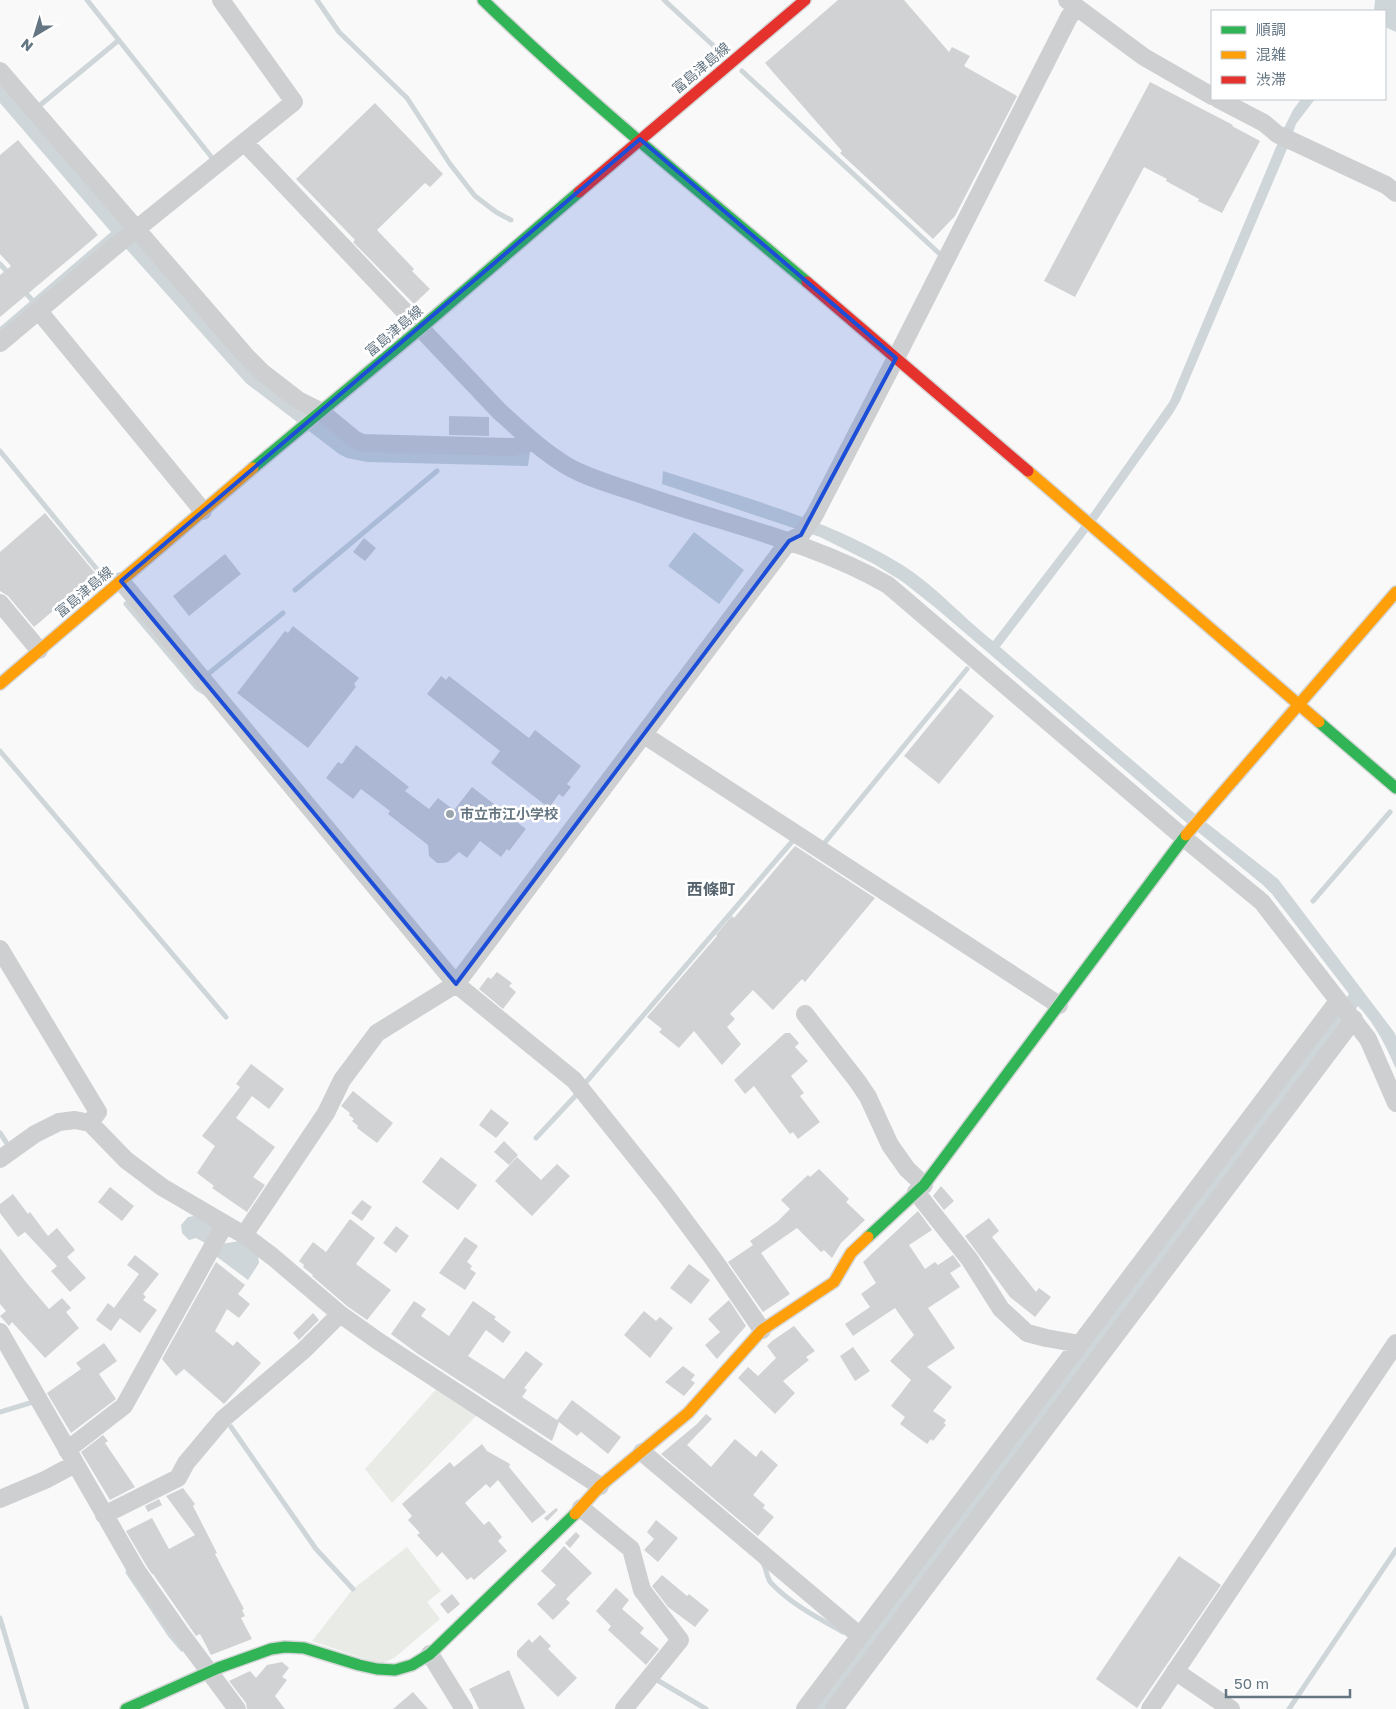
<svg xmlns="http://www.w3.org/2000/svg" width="1396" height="1709" font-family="'Golos Text','Noto Sans JP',sans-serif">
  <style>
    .green { fill: #e8ebe6 }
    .water { fill: #ced6d9 }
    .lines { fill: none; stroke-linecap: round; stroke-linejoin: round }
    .stream { stroke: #ced6d9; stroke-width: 5 }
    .building { fill: #d0d2d3 }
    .fast-casing { stroke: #d5d6d7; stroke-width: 14 }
    .slow-casing { stroke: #d5d6d7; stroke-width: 14 }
    .jam-casing { stroke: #d5d6d7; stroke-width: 14 }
    .street { stroke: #cecfd0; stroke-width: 18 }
    .fast { stroke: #30b455; stroke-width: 11 }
    .slow { stroke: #ff9f0a; stroke-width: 11 }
    .jam { stroke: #e5322d; stroke-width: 11 }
    .marked { fill: #1d4ed8; fill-opacity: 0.2; stroke: #1d4ed8; stroke-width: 4; stroke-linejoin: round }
    .poi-dot { fill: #99a4ac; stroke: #fff; stroke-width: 2 }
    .labels { text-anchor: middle; stroke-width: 5; stroke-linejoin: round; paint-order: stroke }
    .street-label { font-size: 14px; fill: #657683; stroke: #fff }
    .poi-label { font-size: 14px; font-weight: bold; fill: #657683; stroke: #fff; text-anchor: start }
    .quarter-label { font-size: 16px; font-weight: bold; fill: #57646e; stroke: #fff }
  </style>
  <rect width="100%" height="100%" fill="#f9f9f9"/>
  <path class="green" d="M439 1386 478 1414 392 1503 365 1469Z
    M407 1547 441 1591 427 1602 440 1619 394 1658 380 1664 312 1641 353 1589Z"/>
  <path class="water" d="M1375 0H1396V32L1385 27V11H1374Z
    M0 81 243 361 366 448 530 452 528 466 367 462 347 458 339 454 246 383 121 243 0 337V327L111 232 0 103Z
    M1301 99H1315L1296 124 1287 149 1180 401 1173 413 1099 517 1000 647 1193 812 1278 879 1394 1032 1396 1036V1069C1386 1046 1375 1024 1358 1006L826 1709H810L1334 1016 1349 994 1272 894 1263 885 1187 823 937 609 903 582 874 564 820 537 662 484 663 471C743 497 827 519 899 563 934 584 961 616 993 641L1092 512 1170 401 1284 128 1293 110Z
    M694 532 744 570 719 604 668 566Z
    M194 1216 214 1226 213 1233 205 1243 196 1238 189 1240 182 1233 181 1225 188 1217Z
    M240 1241 258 1255 259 1263 248 1280 213 1254 220 1244Z"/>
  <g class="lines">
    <path class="stream" d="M87 0 213 159
      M317 0 339 32 407 98 450 164 475 196 496 212 511 220
      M664 0 717 49
      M742 71 942 256
      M39 106 119 40
      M0 264 10 275
      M24 291 32 300
      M0 451 100 573
      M295 590 437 471
      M126 604 197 688 205 693
      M208 674 283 613
      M0 751 226 1017
      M822 846 967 669
      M1313 901 1390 812
      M587 1081 796 837
      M0 1133 6 1142
      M536 1138 579 1092
      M0 1412 33 1402
      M231 1427 316 1549 353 1589
      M762 1562C767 1568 766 1577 771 1583 791 1604 818 1618 843 1632
      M128 1572 171 1636 182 1649
      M0 1618 27 1709
      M657 1680 706 1709
      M1289 1709 1396 1550"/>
  </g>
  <path class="building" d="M838 0H904L949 52 952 47 970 56 964 66 1017 96 955 216 933 239 840 153 842 151 765 63Z
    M1150 82 1233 125 1232 126 1260 141 1222 213 1198 201 1199 199 1166 181 1167 179 1144 167 1075 297 1044 281Z
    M375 103 443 174 430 187 425 183 377 230 414 269 412 271 430 289 414 304 353 242 355 240 296 179Z
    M18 140 98 235 0 317V275L11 266 0 254V155Z
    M449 416 489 417V436L449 435Z
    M45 513 96 574 34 627 8 596 0 591V552Z
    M364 538 376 548 365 561 353 552Z
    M225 554 241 574 189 616 173 596Z
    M293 626 359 678 354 684 356 687 308 748 237 693 285 631 288 633Z
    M441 676 446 680 449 676 529 738 535 730 581 766 567 784 571 787 563 797 559 794 549 808 491 763 500 751 427 694Z
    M960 688 994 716 939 784 904 756Z
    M356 745 409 787 405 791 429 809 438 798 454 810 472 787 526 829 509 851 507 849 501 857 480 841 467 858 459 852 448 862 443 863H437L429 856 428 845 388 814 390 811 361 789 353 799 326 778 338 762 342 764Z
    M795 846 875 898 805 982 802 979 773 1010 753 990 730 1014 735 1019 727 1027 741 1044 722 1065 694 1031 679 1048 659 1032 662 1029 647 1017 717 936 716 935 732 916 734 918Z
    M497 972 512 983 509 986 516 992 503 1009 479 989 488 977 491 979Z
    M785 1033H790L799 1043 795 1047 808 1061 791 1076 804 1093 800 1096 820 1122 798 1139 793 1132 790 1134 754 1086 745 1094 734 1080Z
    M251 1064 284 1089 269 1109 252 1096 236 1118 275 1147 253 1177 265 1185 247 1212 212 1188 214 1186 197 1173 215 1146 202 1136 240 1087 236 1084Z
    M353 1091 393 1123 377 1143 357 1128 358 1126 352 1121 354 1119 349 1115 350 1113 341 1106Z
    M491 1109 509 1123 496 1138 479 1125Z
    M504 1141 518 1155 509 1165 494 1152Z
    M441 1157 477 1185 458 1210 422 1182Z
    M517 1157 541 1180 557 1164 570 1176 532 1216 495 1181Z
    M819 1169 849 1199 846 1202 865 1220 841 1243 832 1258 824 1250 821 1252 797 1228 761 1253 790 1294 763 1312 728 1262 753 1245 750 1241 777 1222 790 1209 781 1200 808 1175 810 1177Z
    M941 1186 954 1201 944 1210 933 1196Z
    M110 1187 134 1206 122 1221 98 1202Z
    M13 1194 28 1214 30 1212 48 1236 57 1228 75 1250 67 1257 86 1278 70 1292 51 1271 57 1266 25 1232 18 1237 0 1213V1204Z
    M362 1200 372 1207 362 1221 351 1213Z
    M918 1211 932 1230 909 1245 925 1269 935 1262 938 1265 953 1255 961 1266 950 1273 960 1287 928 1308 955 1348 927 1367 952 1387 933 1411 946 1420 944 1423 946 1425 933 1441 931 1439 927 1444 900 1424 905 1417 891 1406 911 1380 890 1361 914 1335 895 1308 853 1336 845 1324 870 1307 861 1294 876 1283 863 1262Z
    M989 1218 999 1231 992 1237 1036 1292 1039 1288 1051 1297 1035 1317 1010 1297 965 1236Z
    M350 1219 375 1238 356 1264 391 1290 367 1320 347 1306 312 1276 313 1275 303 1267 304 1265 299 1261 313 1242 326 1252Z
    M396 1226 409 1236 396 1253 383 1243Z
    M465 1237 478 1246 467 1262 472 1266 470 1269 476 1273 465 1290 439 1273Z
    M0 1248 25 1281 49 1309 62 1298 71 1308 66 1312 79 1328 45 1358 12 1322 9 1326 0 1316 6 1311 0 1304Z
    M135 1255 159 1274 143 1294 146 1297 143 1300 157 1310 140 1333 120 1318 111 1331 96 1320 108 1303 114 1308 139 1274 127 1265Z
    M216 1262 245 1285 238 1294 250 1304 239 1318 227 1309 215 1331 233 1346 237 1341 261 1363 224 1404 184 1369 176 1376 162 1359Z
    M689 1264 710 1280 691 1304 670 1288Z
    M729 1300 746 1326 717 1359 705 1345 720 1332 708 1319Z
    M414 1301 426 1309 421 1316 449 1336 473 1301 496 1317 494 1319 511 1332 503 1343 486 1330 468 1356 504 1379 526 1351 543 1364 524 1388 527 1390 522 1397 557 1420 572 1400 621 1437 608 1454 581 1432 577 1436 559 1422 552 1441 418 1354 391 1334Z
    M644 1311 656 1321 660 1317 673 1328 650 1358 624 1335Z
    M313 1313 319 1320 299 1340 293 1333Z
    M794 1326 815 1351 806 1357 809 1360 783 1381 795 1393 775 1414 738 1378 748 1367 758 1376 776 1358 767 1346 772 1341Z
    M104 1343 117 1361 99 1374 116 1399 71 1433 47 1393 81 1369 76 1363Z
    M853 1347 870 1371 855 1381 840 1356Z
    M683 1366 695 1375 691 1380 695 1383 684 1396 665 1382Z
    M706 1414 712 1419 687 1445 711 1467 735 1439 756 1457 761 1450 778 1465 753 1495 765 1505 763 1508 774 1517 758 1536 661 1454 697 1424Z
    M103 1435 108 1441 105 1443 135 1487 110 1500 81 1452Z
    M482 1444 487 1451 510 1464 509 1467 546 1512 532 1523 498 1480 490 1488 486 1484 465 1503 484 1525 489 1521 502 1537 498 1541 507 1551 474 1580 471 1577 467 1580 442 1552 437 1557 417 1535 420 1533 408 1520 412 1516 402 1504 450 1462 454 1467Z
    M183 1488 195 1504 193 1506 217 1553 215 1554 244 1609 242 1610 245 1616 241 1618 252 1639 211 1655 200 1634 196 1636 153 1574H152L146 1565 126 1531 152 1518 169 1549 195 1535 166 1496Z
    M159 1499 162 1505 148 1512 145 1506Z
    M556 1508 558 1510 547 1521 544 1518Z
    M656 1520 678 1538 658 1562 644 1550 654 1539 647 1532Z
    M576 1532 580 1536 570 1548 565 1543Z
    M564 1546 592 1573 566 1599 570 1603 553 1620 537 1604 556 1585 541 1571Z
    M1179 1556 1221 1585 1137 1708 1096 1679Z
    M662 1575 687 1596 689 1594 709 1610 695 1627 668 1607 652 1586Z
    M616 1588 629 1600 622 1609 644 1628 640 1633 659 1649 646 1665 608 1630 611 1626 596 1611Z
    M452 1594 460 1604 448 1614 440 1604Z
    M540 1635 551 1646 548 1649 577 1678 558 1697 517 1656V1651L529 1639 532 1643Z
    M282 1662 289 1668 282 1677 287 1680 275 1696 285 1709H247L246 1703 229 1681 250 1671 256 1678 267 1665Z
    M509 1670 525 1709H479L469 1689Z
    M413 1692 428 1709H393Z"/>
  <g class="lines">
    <defs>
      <path id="fast" d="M483 0C586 100 698 190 807 282
        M253 468 421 328 579 192
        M1319 722 1396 788
        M868 1237 924 1185 1186 835
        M126 1709 218 1668 271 1649 285 1647 304 1648 359 1665 377 1669 395 1670 412 1665 430 1654 575 1514"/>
      <path id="slow" d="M1028 471 1319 722
        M0 684 253 468
        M1186 835 1396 592
        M575 1514 600 1486 688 1413 762 1330 834 1282 851 1253 868 1237"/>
      <path id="jam" d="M579 192 805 0
        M807 282 1028 471"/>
    </defs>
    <use href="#fast" class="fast-casing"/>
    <use href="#slow" class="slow-casing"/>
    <use href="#jam" class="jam-casing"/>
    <path class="street" d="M1067 0 1144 57 1212 96
      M0 71 246 356 263 373 298 400 320 411 354 439 362 443 513 447 533 442
      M1218 99 1264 123 1277 134 1386 185 1396 193
      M245 143 499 411C521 431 542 451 567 466 589 479 621 487 646 496 726 524 813 542 888 585L1184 838 1262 902 1368 1039 1396 1103
      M38 310 203 511
      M0 343 118 244 294 102 221 0
      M121 581 456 984 574 1080 665 1194 714 1260 762 1330
      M0 603 39 650
      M644 735 1059 1005
      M0 949 98 1112 90 1123
      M805 1014 858 1082 868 1097 890 1145 907 1169 924 1185
      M0 1159 35 1134 59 1122 75 1120 90 1123 126 1160 162 1187 244 1235 273 1257 340 1314 378 1341 600 1486
      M916 1192 970 1260 1001 1309 1027 1333 1046 1338 1080 1344
      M244 1235 326 1113 342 1080 377 1033 456 984 789 541 801 535 814 516 896 358 1069 17 1076 8
      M0 1332 137 1571 179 1631 237 1709
      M67 1450 124 1406 225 1224
      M642 1452 860 1636
      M0 1499 45 1480 75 1464
      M581 1508 631 1549 642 1590 680 1640 624 1709
      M104 1515 178 1478 186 1463 223 1419 304 1350 340 1314
      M430 1654 464 1709
      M1175 1671 1231 1709
      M805 1709 1338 1001
      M834 1709 1354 1019
      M1150 1709 1396 1343"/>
    <use href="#fast" class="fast"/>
    <use href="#slow" class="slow"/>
    <use href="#jam" class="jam"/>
  </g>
  <path class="marked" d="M640 139 896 358 801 535 789 541 456 984 121 581Z"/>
  <circle class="poi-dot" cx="450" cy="814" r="5"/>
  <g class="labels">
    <g class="street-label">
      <text transform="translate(701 68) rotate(-40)" y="5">富島津島線</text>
      <text transform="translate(394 331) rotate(-40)" y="5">富島津島線</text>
      <text transform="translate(84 592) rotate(-40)" y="5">富島津島線</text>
    </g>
    <g class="poi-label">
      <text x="460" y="819">市立市江小学校</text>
    </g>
    <g class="quarter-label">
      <text x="711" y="895">西條町</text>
    </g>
  </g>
  <rect x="1211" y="10" width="175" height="90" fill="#ffffff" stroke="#c1c8cd"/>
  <rect x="1221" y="26" width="25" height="8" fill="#30b455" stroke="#c1c8cd"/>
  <text x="1256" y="35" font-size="15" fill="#657683">順調</text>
  <rect x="1221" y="51" width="25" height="8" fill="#ff9f0a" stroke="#c1c8cd"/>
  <text x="1256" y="60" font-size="15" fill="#657683">混雑</text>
  <rect x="1221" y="76" width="25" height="8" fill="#e5322d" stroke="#c1c8cd"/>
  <text x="1256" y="85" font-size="15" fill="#657683">渋滞</text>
  <g transform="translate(35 35) rotate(218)" stroke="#ffffff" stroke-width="4" paint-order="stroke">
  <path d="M0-4L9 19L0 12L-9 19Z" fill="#657683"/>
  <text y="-8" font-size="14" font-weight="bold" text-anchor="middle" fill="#657683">N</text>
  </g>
  <path d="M1226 1689v8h124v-8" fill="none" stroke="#657683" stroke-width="2.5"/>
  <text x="1234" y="1689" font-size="15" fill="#657683" stroke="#ffffff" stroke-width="4" paint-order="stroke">50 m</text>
</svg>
